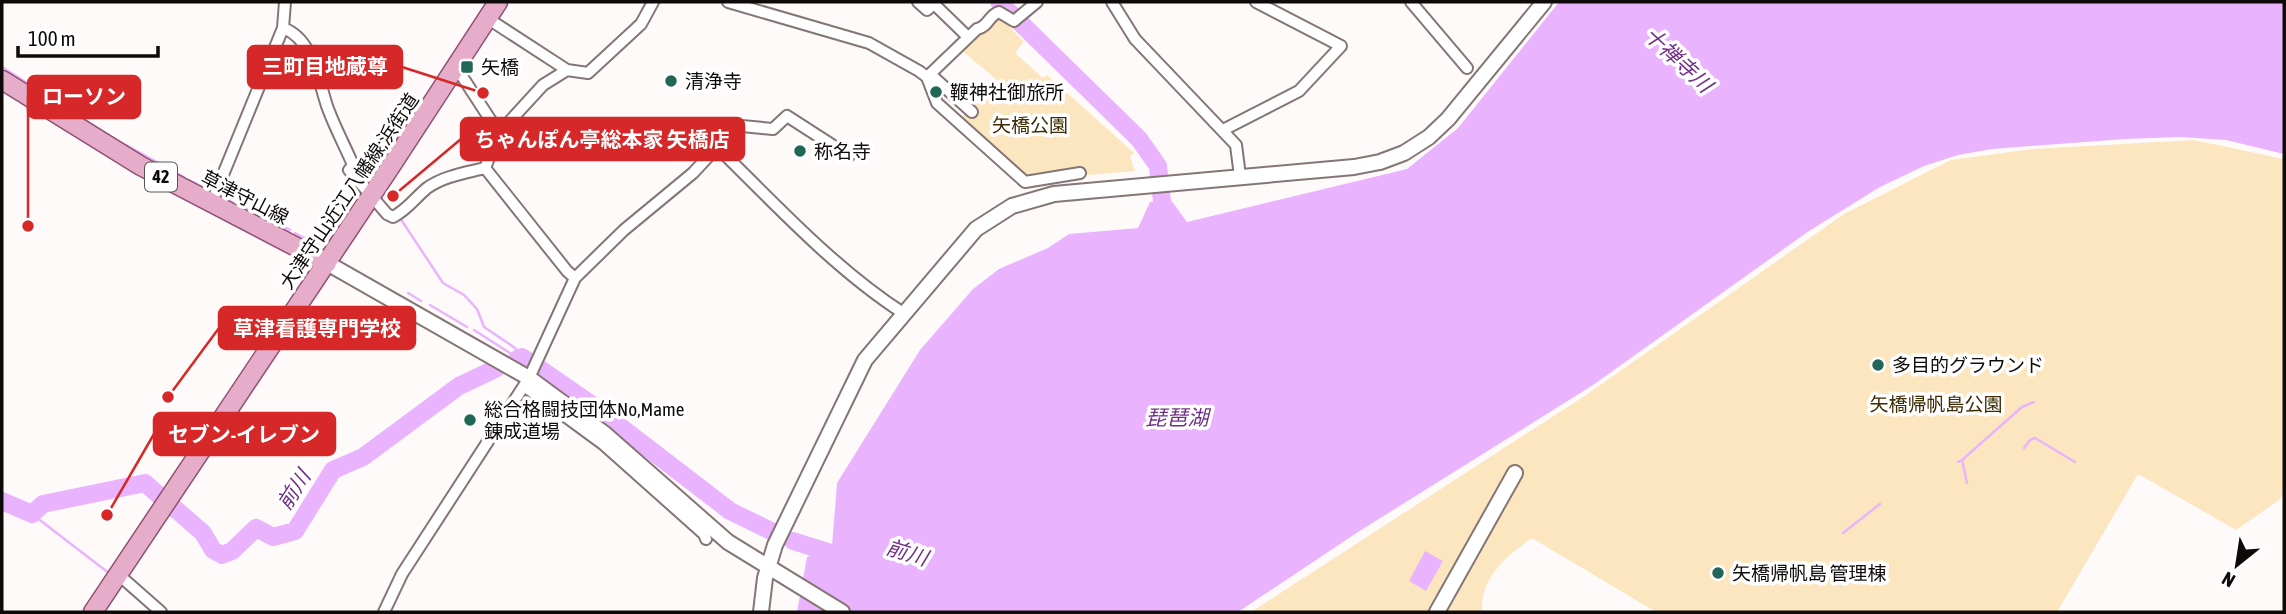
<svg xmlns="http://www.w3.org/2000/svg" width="2286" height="614" font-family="'Asap Condensed','Noto Sans JP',sans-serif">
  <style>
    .green { fill: #fce6bf }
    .water { fill: #eab3fe }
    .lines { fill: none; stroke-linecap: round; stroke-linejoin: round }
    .stream { stroke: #eab3fe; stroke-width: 2.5 }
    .river { stroke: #eab3fe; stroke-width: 18 }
    .minor-casing { stroke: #847675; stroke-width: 14 }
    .tertiary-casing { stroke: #847675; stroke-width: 18 }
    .primary-casing { stroke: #905071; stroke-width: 21 }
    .minor { stroke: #fff; stroke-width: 10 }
    .tertiary { stroke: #fff; stroke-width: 14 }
    .primary { stroke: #e6adcb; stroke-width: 18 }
    .poi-dot { fill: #216657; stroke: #fff; stroke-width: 2.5 }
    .labels { text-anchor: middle; stroke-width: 7; stroke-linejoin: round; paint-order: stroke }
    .shield { fill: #fff; stroke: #575454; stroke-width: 2 }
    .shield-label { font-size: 18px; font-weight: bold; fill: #0f0a0a }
    .poi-label { font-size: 19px; fill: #0f0a0a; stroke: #fff; text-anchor: start }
    .park-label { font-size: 19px; fill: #3d2b03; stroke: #fff }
    .street-label { font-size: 19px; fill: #0f0a0a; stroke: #fff }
    .water-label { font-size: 21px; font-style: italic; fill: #713087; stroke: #fff }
    .leader { fill: none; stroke: #d62828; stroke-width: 2.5 }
    .callout-dot { fill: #d62828; stroke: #fff; stroke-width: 2.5 }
    .callout { fill: #d62828; stroke: #d62828; stroke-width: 2.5 }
    .callout-label { font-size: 21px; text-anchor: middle; font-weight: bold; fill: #fff }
  </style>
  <rect width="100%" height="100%" fill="#fefafa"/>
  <path class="green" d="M995 19 1004 21 1023 41 1027 37 1015 53 1043 78 1047 75 1134 153 1130 157 1135 171 1054 178 1025 185 957 122 997 80 960 49Z
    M2194 140 2284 159V492L2279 500 2236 530 2138 474 2057 612H1656L1532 538C1506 556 1480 578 1482 612H1251L1586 395 1844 214 1951 160 2033 149Z"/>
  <path class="water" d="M1559 2H2284V154L2226 140 2181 137 2125 139 1992 149 1958 155 1924 166 1880 187 1809 231 1593 385 1358 532 1238 612H797L807 557 832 546 837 483 920 350 973 289 999 269 1048 248 1069 234 1138 228 1150 202 1171 200 1187 222 1407 169 1458 128Z
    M1425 551 1443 561 1426 591 1409 581Z"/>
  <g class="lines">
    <path class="stream" d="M276 2H279
      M2 67 115 139 184 177
      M189 180 211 191
      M223 197 233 202
      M240 206 265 217
      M400 218 443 283 464 295 477 309 484 327 515 348 522 357
      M271 221 290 230
      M295 233 318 245
      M408 293 421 301
      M430 305 467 327
      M474 330 518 358
      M2024 448 2030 440 2035 438 2075 462
      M1962 460 2022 407 2034 402
      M1958 462 1962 460 1967 483
      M32 514 110 574
      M1843 533 1880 504
      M126 589 153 612"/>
    <path class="river" d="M999 2 1139 139 1158 166 1162 201
      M517 359 522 357 531 363
      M540 369 592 405 730 511 773 532
      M2 501 32 514 43 504 145 483 162 498
      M172 506 203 533 213 550 222 555 232 551 256 528 273 537 295 531 333 470 363 457 459 386 497 368
      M793 541 844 557"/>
    <defs>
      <path id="minor" d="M728 2 869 43 919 71 927 77 937 103 1025 182 1080 173
        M918 2 927 10 936 2
        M1112 2 1135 39 1236 145 1240 176
        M1411 2 1467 68
        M934 4 968 37
        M487 18 567 70
        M283 28C313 39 318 79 327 106 334 126 345 146 353 165L349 170 387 214 393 217C407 210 415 198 427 188 444 176 465 173 485 168
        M456 67 499 133
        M930 74 972 112
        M927 77 977 29C988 27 989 15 999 12L1014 21 1037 2
        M1223 130 1299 91 1341 46 1256 2
        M718 148C776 205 835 269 903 313
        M211 204 283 28 285 2
        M575 278 567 271 485 168 499 133 543 85 567 70 588 73 641 24 653 2
        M524 386 603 444 704 534 706 539
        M119 575 161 612
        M384 612 402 574 529 378 575 278 624 230 693 173 731 132 742 126 773 129 787 116 849 156"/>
      <path id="tertiary" d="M327 263 529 378 605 434 728 542 842 612
        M761 612 765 578 775 545 865 360 976 229 1012 206 1054 194 1354 167 1380 162 1404 153 1429 137 1448 119 1544 2
        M1437 612 1515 473"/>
      <path id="primary" d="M2 80 141 166 327 263
        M93 612 389 169 498 2"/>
    </defs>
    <use href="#minor" class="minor-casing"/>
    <use href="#tertiary" class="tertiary-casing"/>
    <use href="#primary" class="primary-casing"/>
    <use href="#minor" class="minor"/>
    <use href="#tertiary" class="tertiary"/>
    <use href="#primary" class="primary"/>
  </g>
  <g class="poi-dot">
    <rect x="460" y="60" width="14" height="14" rx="3.5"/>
    <circle cx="671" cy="81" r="7"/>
    <circle cx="936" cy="92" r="7"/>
    <circle cx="800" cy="151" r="7"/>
    <circle cx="1878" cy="365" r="7"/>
    <circle cx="470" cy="420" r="7"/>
    <circle cx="1718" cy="573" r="7"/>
  </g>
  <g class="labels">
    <rect class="shield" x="145" y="162.5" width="32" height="29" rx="5"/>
    <g class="shield-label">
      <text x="161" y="183">42</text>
    </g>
    <g class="poi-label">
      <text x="481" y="74">矢橋</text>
      <text x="685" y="88">清浄寺</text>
      <text x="950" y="99">鞭神社御旅所</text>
      <text x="814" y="158">称名寺</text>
      <text x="1892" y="372">多目的グラウンド</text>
      <text x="484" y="416">総合格闘技団体No,Mame<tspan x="484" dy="22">錬成道場</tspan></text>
      <text x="1732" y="580">矢橋帰帆島 管理棟</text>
    </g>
    <g class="park-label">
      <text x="1030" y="132">矢橋公園</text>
      <text x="1936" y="411">矢橋帰帆島公園</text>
    </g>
    <g class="street-label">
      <text transform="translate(349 191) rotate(-56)" y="7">大津守山近江八幡線;浜街道</text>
      <text transform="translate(245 197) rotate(27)" y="7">草津守山線</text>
    </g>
    <g class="water-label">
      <text transform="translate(1678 60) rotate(43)" y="7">十禅寺川</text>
      <text x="1177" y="425">琵琶湖</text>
      <text transform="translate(294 490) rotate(-57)" y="7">前川</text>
      <text transform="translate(907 553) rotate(17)" y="7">前川</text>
    </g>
  </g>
  <path class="leader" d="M483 93L402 67M28 226L28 97M393 196L461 139M168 397L219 328M107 515L154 434"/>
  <g class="callout-dot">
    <circle cx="483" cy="93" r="7"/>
    <circle cx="28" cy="226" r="7"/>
    <circle cx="393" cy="196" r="7"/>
    <circle cx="168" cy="397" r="7"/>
    <circle cx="107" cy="515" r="7"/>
  </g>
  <g class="callout">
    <rect x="248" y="46" width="154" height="42" rx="7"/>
    <rect x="28" y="76" width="112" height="42" rx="7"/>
    <rect x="461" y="118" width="283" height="42" rx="7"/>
    <rect x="219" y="307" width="196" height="42" rx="7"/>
    <rect x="154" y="413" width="181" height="42" rx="7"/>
  </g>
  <g class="callout-label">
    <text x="325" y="74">三町目地蔵尊</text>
    <text x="84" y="104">ローソン</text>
    <text x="602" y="147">ちゃんぽん亭総本家 矢橋店</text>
    <text x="317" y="336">草津看護専門学校</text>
    <text x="244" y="442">セブン-イレブン</text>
  </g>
  <rect width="2286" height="614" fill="none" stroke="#0f0a0a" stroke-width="7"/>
  <g transform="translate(2237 565) rotate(210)" stroke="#ffffff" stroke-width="5" paint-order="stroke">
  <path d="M0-5L12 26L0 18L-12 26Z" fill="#0f0a0a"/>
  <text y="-10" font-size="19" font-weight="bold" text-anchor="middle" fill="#0f0a0a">N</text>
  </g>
  <path d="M18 46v10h140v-10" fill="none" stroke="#0f0a0a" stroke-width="3.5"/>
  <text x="28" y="46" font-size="21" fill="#0f0a0a" stroke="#ffffff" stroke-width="5" paint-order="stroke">100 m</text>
</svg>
